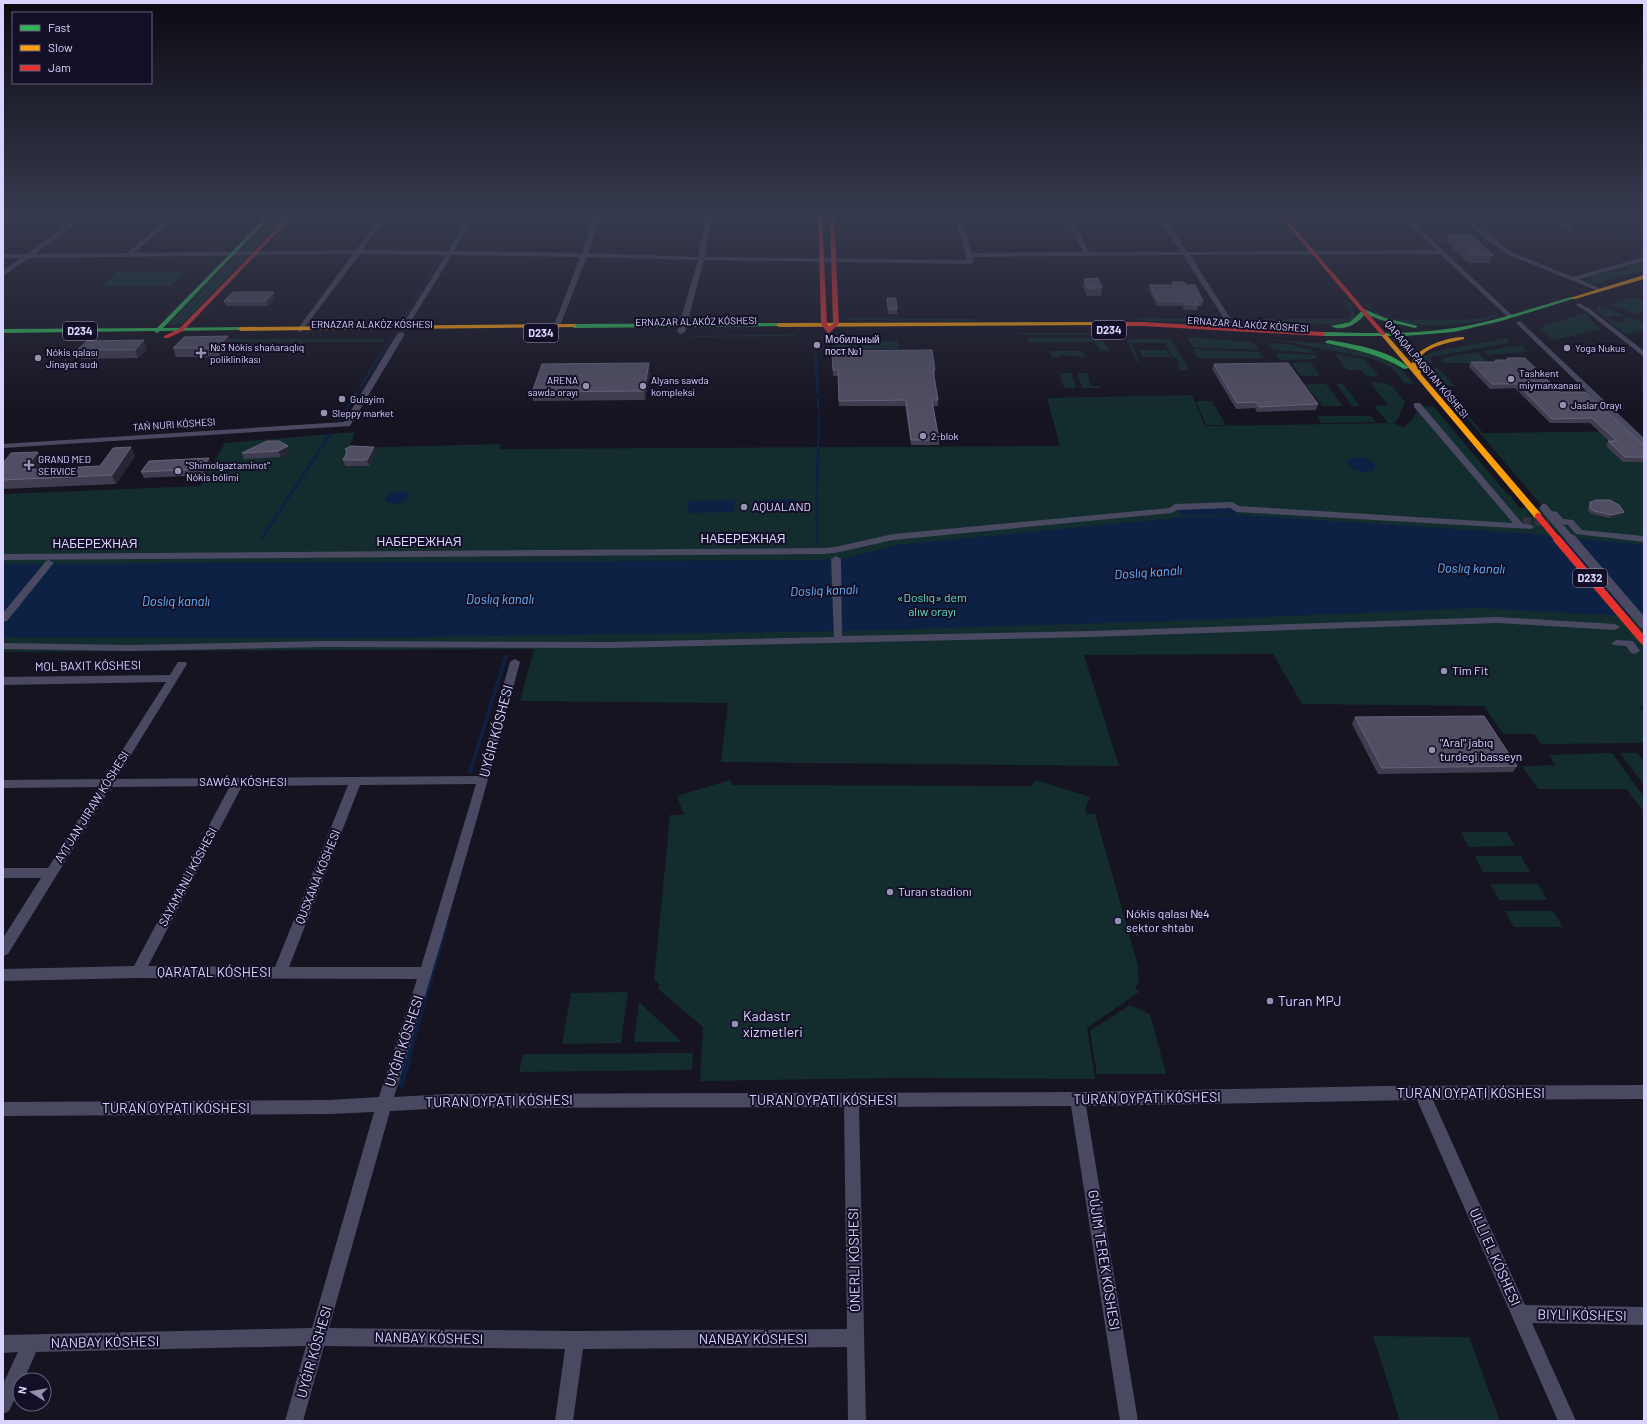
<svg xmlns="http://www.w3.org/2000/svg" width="1647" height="1424" font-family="Barlow,sans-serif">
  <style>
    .green { fill: #132c2d }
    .water { fill: #0d2144 }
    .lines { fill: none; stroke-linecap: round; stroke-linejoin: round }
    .stream-far4 { stroke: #0d2144; stroke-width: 2 }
    .stream-far3 { stroke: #0d2144; stroke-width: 2.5 }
    .stream-far2 { stroke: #0d2144; stroke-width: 3.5 }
    .stream-far1 { stroke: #0d2144; stroke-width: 4 }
    .stream { stroke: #0d2144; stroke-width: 5 }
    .street-tunnel { stroke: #333142; stroke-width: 8; stroke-dasharray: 8 4; stroke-linecap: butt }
    .street { fill: #4a4962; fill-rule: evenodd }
    .fast { fill: #30b455; fill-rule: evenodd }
    .slow { fill: #ff9f0a; fill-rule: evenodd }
    .jam { fill: #e5322d; fill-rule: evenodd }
    .street-bridge-far1 { stroke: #4a4962; stroke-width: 8 }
    .street-bridge { stroke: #4a4962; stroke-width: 10 }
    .jam-bridge-far1 { stroke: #e5322d; stroke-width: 6 }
    .jam-bridge { stroke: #e5322d; stroke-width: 8 }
    .wall { fill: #403d50 }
    .shaded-wall { fill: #282635 }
    .building { fill: #504e63; stroke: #66637b }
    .poi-dot { fill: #9591b1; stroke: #130f26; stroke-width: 1.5 }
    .labels { text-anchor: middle; stroke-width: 4; stroke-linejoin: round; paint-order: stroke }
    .far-street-label { font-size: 10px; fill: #d9d4ff; stroke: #130f26 }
    .far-poi-label { font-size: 10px; fill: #d9d4ff; stroke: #130f26; text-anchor: start }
    .shield { fill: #130f26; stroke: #9e99be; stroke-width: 1 }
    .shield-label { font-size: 11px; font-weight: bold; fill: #d9d4ff }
    .poi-label { font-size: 12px; fill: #d9d4ff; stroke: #130f26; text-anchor: start }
    .street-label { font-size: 12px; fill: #d9d4ff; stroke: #130f26 }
    .park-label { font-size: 12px; fill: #5fe0c0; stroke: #130f26 }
    .water-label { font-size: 13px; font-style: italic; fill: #62b6ff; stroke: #130f26 }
    .near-street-label { font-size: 14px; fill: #d9d4ff; stroke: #130f26 }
    .near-poi-label { font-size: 14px; fill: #d9d4ff; stroke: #130f26; text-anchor: start }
  </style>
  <rect width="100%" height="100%" fill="#161421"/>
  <path class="green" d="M277 214H290L256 250 251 252 242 251Z
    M238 256H248L183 324 167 325 234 257Z
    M1644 261V270L1593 284 1588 282 1590 277 1612 270 1617 272 1630 269 1626 266Z
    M118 272H185L171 286H102Z
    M1633 297 1644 301V312L1635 314 1610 304Z
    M1343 300H1347L1352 305 1355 317 1351 321 1336 324 1257 323 1248 322 1243 319H1348L1352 312Z
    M1361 300H1363L1372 310 1386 317 1400 320 1477 319 1497 314 1500 315C1490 318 1480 322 1470 323 1441 327 1400 327 1375 313 1369 310 1365 305 1361 300Z
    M1602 306 1624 315 1619 317 1614 315 1607 318 1618 323 1626 320 1622 318 1628 317 1644 323V330L1625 335 1594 309Z
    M1584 313 1601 329 1555 340 1551 339 1538 328Z
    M847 318 978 319V321L850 320Z
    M1128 318 1218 319 1219 320 1215 322 1147 321Z
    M1016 333H1114L1119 335H1024Z
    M800 334 793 336 690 337 694 336Z
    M1187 337 1253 342 1259 350 1193 347Z
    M835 338H843L856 342 857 349H836Z
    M1027 338H1098L1099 341H1104L1110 351H1100L1095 342 1030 343Z
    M1506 338 1509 343 1429 357 1433 363H1422L1423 357 1433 352Z
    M205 339H385L384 342H202Z
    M1127 339H1171L1189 370H1180L1177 365H1180L1176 358H1173L1165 343H1132L1139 361 1137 362Z
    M1262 339C1307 343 1361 341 1400 368 1405 372 1410 379 1414 384L1404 383 1391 367 1370 358 1288 342Z
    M862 341H898L899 349H862Z
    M1268 343 1287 344 1312 350 1314 353 1274 350Z
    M1523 345 1526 352 1488 355 1483 351Z
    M1193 349 1259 352 1264 358H1198Z
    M1139 350H1167L1170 357H1142Z
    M1050 351H1083L1085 357 1060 355V357H1052Z
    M1477 352 1487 361H1485L1486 363H1444L1441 361 1443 358Z
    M1275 353 1315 355 1317 359 1280 360Z
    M1335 354 1364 359 1379 376H1366L1361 370H1347Z
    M1310 362 1320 376H1301L1291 363Z
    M1423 367 1438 368 1455 386 1437 385Z
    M1059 373H1071L1076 388H1064Z
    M1077 373H1087L1091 386H1100V388H1082Z
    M1370 382C1391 382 1393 386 1405 402L1398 419 1394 423H1388L1374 406 1388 405Z
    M1305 384H1326L1343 406H1322Z
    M1336 384H1343L1360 406H1352Z
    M1192 395 1205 426 1393 423 1404 427 1413 419 1418 409 1421 406 1434 407 1508 495 1511 496 1519 508H1549L1542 506 1448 396H1452L1483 433 1629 431 1644 446V706H1639L1644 712V743L1541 744 1534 734H1503L1484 706 1302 704 1273 654 1084 655 1119 766 721 762 728 703 520 701 534 649 3 652V494L200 486 225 443 355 432 349 448 501 444 500 449 1060 446 1047 398Z
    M1196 401H1212L1226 425H1206Z
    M1317 416H1371L1376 422 1321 423Z
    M1612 753 1644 797V812L1626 789H1538L1522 766 1555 765 1549 755Z
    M1620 753H1637L1644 762V785Z
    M730 780 733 785 1032 786 1036 780 1090 797 1085 809 1087 814H1095L1139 969 1137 970 1139 983 1135 987 1139 992 1087 1028 1095 1079 898 1078 700 1081 703 1027 657 988 660 985 654 980 670 815H684L677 796Z
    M1461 832H1507L1515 846 1469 847Z
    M1475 856H1521L1530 872H1483Z
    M1490 884H1538L1547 900H1499Z
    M1505 911H1553L1563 927H1514Z
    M628 992 621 1043 562 1044 571 993Z
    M639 1002 682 1042H634Z
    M1130 1005 1150 1014 1166 1074H1097L1090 1031Z
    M693 1053 692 1070 519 1072 523 1054Z
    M1373 1336 1469 1337 1500 1421H1400Z"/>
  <path class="water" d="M1352 458C1361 457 1369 459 1375 464V469C1367 475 1353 471 1348 463V461Z
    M397 491 408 492 410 495 409 497C403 504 394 506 386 501L385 499 387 495Z
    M796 499V512H754V500Z
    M735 500 734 512 688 513 689 501Z
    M1232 507 1236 514 1182 516 1178 509Z
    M1238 515 1534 534 1644 545V617L1478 608 1196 620 848 631 346 638 3 637V564L818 560 848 558 896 545 1176 518Z"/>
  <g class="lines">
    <path class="stream-far4" d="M1597 214 1644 245
      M445 251 469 214
      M424 284 442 255
      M402 322 423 286
      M389 341 390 338
      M815 344 816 355
      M379 358 388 343"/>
    <path class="stream-far3" d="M816 357V366
      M816 369 817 381
      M817 383V394
      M361 386 379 357
      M818 399V408
      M338 422 358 391
      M817 487 819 414
      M817 492V540
      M262 538 330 434"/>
    <path class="stream-far2" d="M817 539V541
      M471 769 506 656"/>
    <path class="stream-far1" d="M470 772 471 768
      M408 1059 446 925"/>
    <path class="stream" d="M401 1085 409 1058"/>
    <path class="street-tunnel" d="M1523 521 1549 522"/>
    <path class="street" d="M82 214H88L35 254 127 253 173 214H179L134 253 356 250 383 214H389L362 250 448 251 471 214H477L454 251 582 253 595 214H601L588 253 698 257 706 214H712L705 257 967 260 954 214H960L972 253 1083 252 1064 214H1070L1089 252H1181L1157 214H1163L1187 252 1436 250 1398 214H1404L1513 316 1508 317 1440 254 1190 255 1234 324 1249 328V330L1247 331 1229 326 1183 255 973 257 974 262 971 264 704 260 685 332 681 334 677 332 698 260 587 257 559 328 556 330 553 328 580 257 452 255 406 329 403 331 400 329 446 255 360 254 302 331 300 332 297 330 353 254 29 258 3 276V271L21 258H3V254H27Z
      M1456 214H1462L1511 252 1573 277 1644 257V261L1579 279 1603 290 1598 291 1507 254 1486 239Z
      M1544 214H1550L1574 231 1569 232Z
      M1579 303 1590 309 1644 351V357L1586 311 1576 305Z
      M1519 321 1521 322 1644 438V444H1641L1517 324V322Z
      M401 332 405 334 350 426 3 448V444L344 422 397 334Z
      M1414 403H1420L1523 524 1532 525 1534 527 1532 529 1237 512 1230 508 1177 510 1172 513 893 540 835 553 823 554 3 560V554L823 548 835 547 893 534 1169 508 1175 504 1232 502 1239 506 1513 523 1414 407Z
      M1554 511 1557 512 1563 519 1573 520 1582 530 1644 536V542L1576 534 1568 525 1557 524 1550 514Z
      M836 556 841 559 842 636 1091 631 1497 617 1615 624 1620 627 1615 630 1497 623 1091 637 612 648 324 647 129 651 3 649V643L129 645 324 641 612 642 834 637 831 559Z
      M49 560 54 563 52 565 7 621 3 622V613L46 561Z
      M1617 640 1633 641 1640 651 1635 654 1631 653 1626 646 1613 645 1612 643Z
      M515 659 520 662C481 808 439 953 394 1097L448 1094 1077 1092 1382 1086 1644 1085V1099L1433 1100 1525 1305 1644 1307V1325L1532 1323 1576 1421H1558L1417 1100 1086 1106 1138 1421H1120L1071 1106 859 1107 866 1421H848L847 1347 583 1349 573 1421H555L565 1349 324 1346 303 1421H285L306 1346 36 1352 24 1380H20V1388L9 1411 3 1414V1384L18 1352 3 1353V1335L312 1328 374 1112 329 1114 3 1116V1102L329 1100 379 1097 417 979 138 978 3 981V969L134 966 230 786 111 787 8 954 3 956V938L41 878H3V868H48L99 787 3 788V780L104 779 166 682 3 685V677L170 675 178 662H186L187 664 116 779 478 776 510 662ZM476 784 421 967H289L360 785ZM348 785 275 967 148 966 242 786ZM844 1107 847 1329 575 1331 329 1328 390 1111 448 1108Z"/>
    <path class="fast" d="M269 214H273L163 328 241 327 243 328V330L160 331 157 333 154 331 3 333V329L157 328Z
      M1571 297 1576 298 1501 321 1454 332 1405 336H1323L1320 334 1323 332C1367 333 1410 335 1454 328 1494 322 1532 308 1571 297Z
      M1364 309 1385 318 1418 326 1415 328 1381 320 1365 314C1359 323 1342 333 1331 326L1350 322Z
      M779 323 782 325 781 326 574 328 571 326 574 324Z
      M1328 340C1353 344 1390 350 1409 368L1404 369C1379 354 1354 349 1326 343L1325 342Z"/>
    <path class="slow" d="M1644 275V279L1575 299 1570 298Z
      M1102 322 1104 323V325L779 327 776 325 779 323Z
      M574 324 577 326 576 327 241 331 238 329 241 327Z
      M1381 333H1385L1412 364C1413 348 1450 336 1464 337V339C1449 343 1425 346 1418 361L1421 374 1541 514V518H1535L1381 335Z"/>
    <path class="jam" d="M291 214H295L183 331 168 338H164V336L179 329Z
      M818 214H822L827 324 829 327 833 324 830 214H834L839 324 829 333 827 332 821 324Z
      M1278 214H1282L1385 333V335H1381Z
      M1142 322 1323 332 1326 334 1323 336 1142 326H1102L1099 324 1102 322Z"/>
    <path class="street-bridge-far1" d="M1544 508 1571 540"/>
    <path class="street-bridge" d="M1571 539 1644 624"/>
    <path class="jam-bridge-far1" d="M1538 516 1558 540"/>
    <path class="jam-bridge" d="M1557 539 1643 640"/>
  </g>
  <path class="wall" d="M1217 214H1264L1263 216H1218Z
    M1448 234 1493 255 1490 263H1468L1446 242Z
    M1084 279 1102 288 1101 296H1087L1083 286Z
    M1172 282 1186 285 1203 301 1202 306H1198L1197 310H1184L1182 306H1157L1149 290 1150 285H1172Z
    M275 297 268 306H226L224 301Z
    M887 298 897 309V314H888Z
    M228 336 231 345 221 357H176L173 348Z
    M147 349 138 358 81 359 77 350Z
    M832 351 935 370V375H934L938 400V406H933L939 440V445H911L905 406H839L838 376H833Z
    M1507 358 1560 392 1644 446V462H1623L1606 446 1608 441H1609L1590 423H1550L1515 388 1490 389 1469 367 1471 362H1494L1495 360H1506Z
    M1214 364 1318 404 1316 410 1257 412 1255 408 1236 409 1212 369Z
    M650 371 645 400 533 401 532 392Z
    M288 446 290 451 281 457 244 459 242 453Z
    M131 447 135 456 116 484 3 489V463L38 452 43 461 37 469 100 466Z
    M345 449 376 453 369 466H345L343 460 346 454Z
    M211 464 205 475 144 478 141 472Z
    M1590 502 1622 515 1610 518 1592 514 1588 511 1589 505Z
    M1355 717 1517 766 1513 772 1378 774 1352 724Z"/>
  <path class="shaded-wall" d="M274 292 275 297 268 306 266 301Z
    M228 336 231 345 221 357 217 348Z
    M144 340 147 349 138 358 135 350Z
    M649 363 650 371 645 400 644 391Z
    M288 446 290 451 281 457 278 451Z
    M131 447 135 456 116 484 112 475Z
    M374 447 376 453 369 466 367 460Z
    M38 452 43 461 29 479 24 470Z
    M209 458 211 464 205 475 202 469Z
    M1624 512 1622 515 1610 518 1612 515Z"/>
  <path class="building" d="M1448 234H1470L1493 255H1471Z
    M1098 278 1102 288H1088L1084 279Z
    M1172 282H1184L1186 285H1195L1203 301H1196L1198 305 1185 304 1183 301H1158L1150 285H1174Z
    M233 292H274L266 301H224Z
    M887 298H896L897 309H888Z
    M228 336 217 348H173L184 337Z
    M144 340 135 350H77L87 341Z
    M932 350 935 370H933L938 400H932L939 440H911L906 400 839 401 838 370H833L832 351Z
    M1507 358H1525L1560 392H1586L1644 446V457H1625L1608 441H1617L1592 418 1552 419 1517 384H1492L1471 362H1497L1495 360H1509Z
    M649 363 644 391 532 392 542 364Z
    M1288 363 1318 404 1259 407 1256 402 1237 403 1214 364Z
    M267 441H279L288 446 278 451 242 453Z
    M351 446 374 447 367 460H343L347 452 345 449Z
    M131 447 112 475 3 480V463L11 453 38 452 24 470 100 466 113 448Z
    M209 458 202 469 141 472 149 461Z
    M1597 500H1610L1619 505 1624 512 1612 515 1594 511 1590 508V502Z
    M1484 716 1517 766 1382 768 1355 717Z"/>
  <linearGradient id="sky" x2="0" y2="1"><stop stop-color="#0c0b12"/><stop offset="0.52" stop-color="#363a4e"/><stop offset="1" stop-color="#363a4e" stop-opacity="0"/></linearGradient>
  <rect width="1647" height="413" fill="url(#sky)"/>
  <g class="poi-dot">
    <circle cx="817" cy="345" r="4"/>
    <circle cx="1567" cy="348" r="4"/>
    <path d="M199 347h4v4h4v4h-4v4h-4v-4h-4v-4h4z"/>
    <circle cx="38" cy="358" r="4"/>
    <circle cx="1511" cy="379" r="4"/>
    <circle cx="586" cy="386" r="4"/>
    <circle cx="643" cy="386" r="4"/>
    <circle cx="342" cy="399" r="4"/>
    <circle cx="1563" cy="405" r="4"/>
    <circle cx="324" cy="413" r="4"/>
    <circle cx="923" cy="436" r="4"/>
    <path d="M27 459h4v4h4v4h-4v4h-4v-4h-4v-4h4z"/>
    <circle cx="178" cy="471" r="4"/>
    <circle cx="744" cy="507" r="4"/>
    <circle cx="1444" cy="671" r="4"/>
    <circle cx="1432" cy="750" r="4"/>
    <circle cx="890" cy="892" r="4"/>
    <circle cx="1118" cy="921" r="4"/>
    <circle cx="1270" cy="1001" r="4"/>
    <circle cx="735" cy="1024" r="4"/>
  </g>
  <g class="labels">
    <g class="far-street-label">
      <text transform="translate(696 321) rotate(-1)" y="4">ERNAZAR ALAKÓZ KÓSHESI</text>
      <text x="372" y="328">ERNAZAR ALAKÓZ KÓSHESI</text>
      <text transform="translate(1248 324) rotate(4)" y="4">ERNAZAR ALAKÓZ KÓSHESI</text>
      <text transform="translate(1427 369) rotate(50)" y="4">QARAQALPAQSTAN KÓSHESI</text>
      <text transform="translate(174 424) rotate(-4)" y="4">TAŃ NURI KÓSHESI</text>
    </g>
    <g class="far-poi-label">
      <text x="825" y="343">Мобильный<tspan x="825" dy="12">пост №1</tspan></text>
      <text x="210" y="351">№3 Nókis shańaraqlıq<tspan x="210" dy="12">poliklinikası</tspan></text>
      <text x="1575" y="352">Yoga Nukus</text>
      <text x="46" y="356">Nókis qalası<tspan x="46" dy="12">Jinayat sudı</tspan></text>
      <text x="1519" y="377">Tashkent<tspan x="1519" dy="12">miymanxanası</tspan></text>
      <text x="578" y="384" text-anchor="end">ARENA<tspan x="578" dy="12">sawda orayı</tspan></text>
      <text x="651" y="384">Alyans sawda<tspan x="651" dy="12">kompleksi</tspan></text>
      <text x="350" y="403">Gulayim</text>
      <text x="1571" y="409">Jaslar Orayı</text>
      <text x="332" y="417">Sleppy market</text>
      <text x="931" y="440">2-blok</text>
      <text x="38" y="463">GRAND MED<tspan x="38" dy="12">SERVICE</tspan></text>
      <text x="186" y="469">"Shimolgaztaminot"<tspan x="186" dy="12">Nókis bólimi</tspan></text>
    </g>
    <g class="shield">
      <rect x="1092" y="321" width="34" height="18" rx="3"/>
      <rect x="63" y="322" width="34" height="18" rx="3"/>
      <rect x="524" y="324" width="34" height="18" rx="3"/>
      <rect x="1573" y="569" width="34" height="18" rx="3"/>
    </g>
    <g class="shield-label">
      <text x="1109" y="334">D234</text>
      <text x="80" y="335">D234</text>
      <text x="541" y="337">D234</text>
      <text x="1590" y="582">D232</text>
    </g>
    <g class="poi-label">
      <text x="752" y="511">AQUALAND</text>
      <text x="1452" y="675">Tim Fit</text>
      <text x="1440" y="747">"Aral" jabıq<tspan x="1440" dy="14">turdegi basseyn</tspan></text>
      <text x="898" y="896">Turan stadionı</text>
      <text x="1126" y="918">Nókis qalası №4<tspan x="1126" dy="14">sektor shtabı</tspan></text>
    </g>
    <g class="street-label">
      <text x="743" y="543">НАБЕРЕЖНАЯ</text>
      <text x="419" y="546">НАБЕРЕЖНАЯ</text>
      <text x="95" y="548">НАБЕРЕЖНАЯ</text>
      <text transform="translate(88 666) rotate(-1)" y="4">MOL BAXIT KÓSHESI</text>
      <text x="243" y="786">SAWǴA KÓSHESI</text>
      <text transform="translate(92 807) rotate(-58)" y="4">AYTJAN JIRAW KÓSHESI</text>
      <text transform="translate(188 877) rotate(-62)" y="4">SAYAMANLI KÓSHESI</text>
      <text transform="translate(318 877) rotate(-68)" y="4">QUSXANA KÓSHESI</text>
    </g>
    <g class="park-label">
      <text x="932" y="602">«Doslıq» dem<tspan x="932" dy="14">alıw orayı</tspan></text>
    </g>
    <g class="water-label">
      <text transform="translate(1471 568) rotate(1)" y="5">Doslıq kanalı</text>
      <text transform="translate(1148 572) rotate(-4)" y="5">Doslıq kanalı</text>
      <text transform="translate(824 590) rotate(-2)" y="5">Doslıq kanalı</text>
      <text x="500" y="604">Doslıq kanalı</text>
      <text x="176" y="606">Doslıq kanalı</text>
    </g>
    <g class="near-street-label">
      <text transform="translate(496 731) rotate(-75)" y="5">UYǴIR KÓSHESI</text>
      <text x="214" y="977">QARATAL KÓSHESI</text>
      <text transform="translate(404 1041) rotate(-72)" y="5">UYǴIR KÓSHESI</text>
      <text x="1471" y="1098">TURAN OYPATI KÓSHESI</text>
      <text transform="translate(1147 1098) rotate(-1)" y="5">TURAN OYPATI KÓSHESI</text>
      <text x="823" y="1105">TURAN OYPATI KÓSHESI</text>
      <text transform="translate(499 1101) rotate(-1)" y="5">TURAN OYPATI KÓSHESI</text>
      <text x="176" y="1113">TURAN OYPATI KÓSHESI</text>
      <text transform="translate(1495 1257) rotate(66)" y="5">ULLI EL KÓSHESI</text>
      <text transform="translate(854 1260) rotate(-91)" y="5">ÓNERLI KÓSHESI</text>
      <text transform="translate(1104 1260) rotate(81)" y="5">GÚJIM TEREK KÓSHESI</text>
      <text transform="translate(1582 1315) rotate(1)" y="5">BIYLI KÓSHESI</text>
      <text transform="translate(429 1338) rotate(1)" y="5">NANBAY KÓSHESI</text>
      <text x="753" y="1344">NANBAY KÓSHESI</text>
      <text transform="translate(105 1342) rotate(-1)" y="5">NANBAY KÓSHESI</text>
      <text transform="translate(314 1352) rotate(-74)" y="5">UYǴIR KÓSHESI</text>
    </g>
    <g class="near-poi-label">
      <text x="1278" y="1006">Turan MPJ</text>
      <text x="743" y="1021">Kadastr<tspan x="743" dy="16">xizmetleri</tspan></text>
    </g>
  </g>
  <rect width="1647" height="1424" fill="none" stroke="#d9d4ff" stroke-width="8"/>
  <rect x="12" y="12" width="140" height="72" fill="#130f26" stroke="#625e7d"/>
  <rect x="20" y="25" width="20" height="6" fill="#30b455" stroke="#625e7d"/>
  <text x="48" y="32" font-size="12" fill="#d9d4ff">Fast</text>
  <rect x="20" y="45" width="20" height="6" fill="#ff9f0a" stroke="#625e7d"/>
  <text x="48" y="52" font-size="12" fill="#d9d4ff">Slow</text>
  <rect x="20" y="65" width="20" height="6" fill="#e5322d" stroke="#625e7d"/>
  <text x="48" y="72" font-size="12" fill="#d9d4ff">Jam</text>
  <g transform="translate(32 1392) rotate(281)"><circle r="19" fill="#130f26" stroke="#625e7d"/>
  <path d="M0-3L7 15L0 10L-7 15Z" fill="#9591b1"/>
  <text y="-6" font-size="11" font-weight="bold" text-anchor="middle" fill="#d9d4ff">N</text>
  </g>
</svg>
